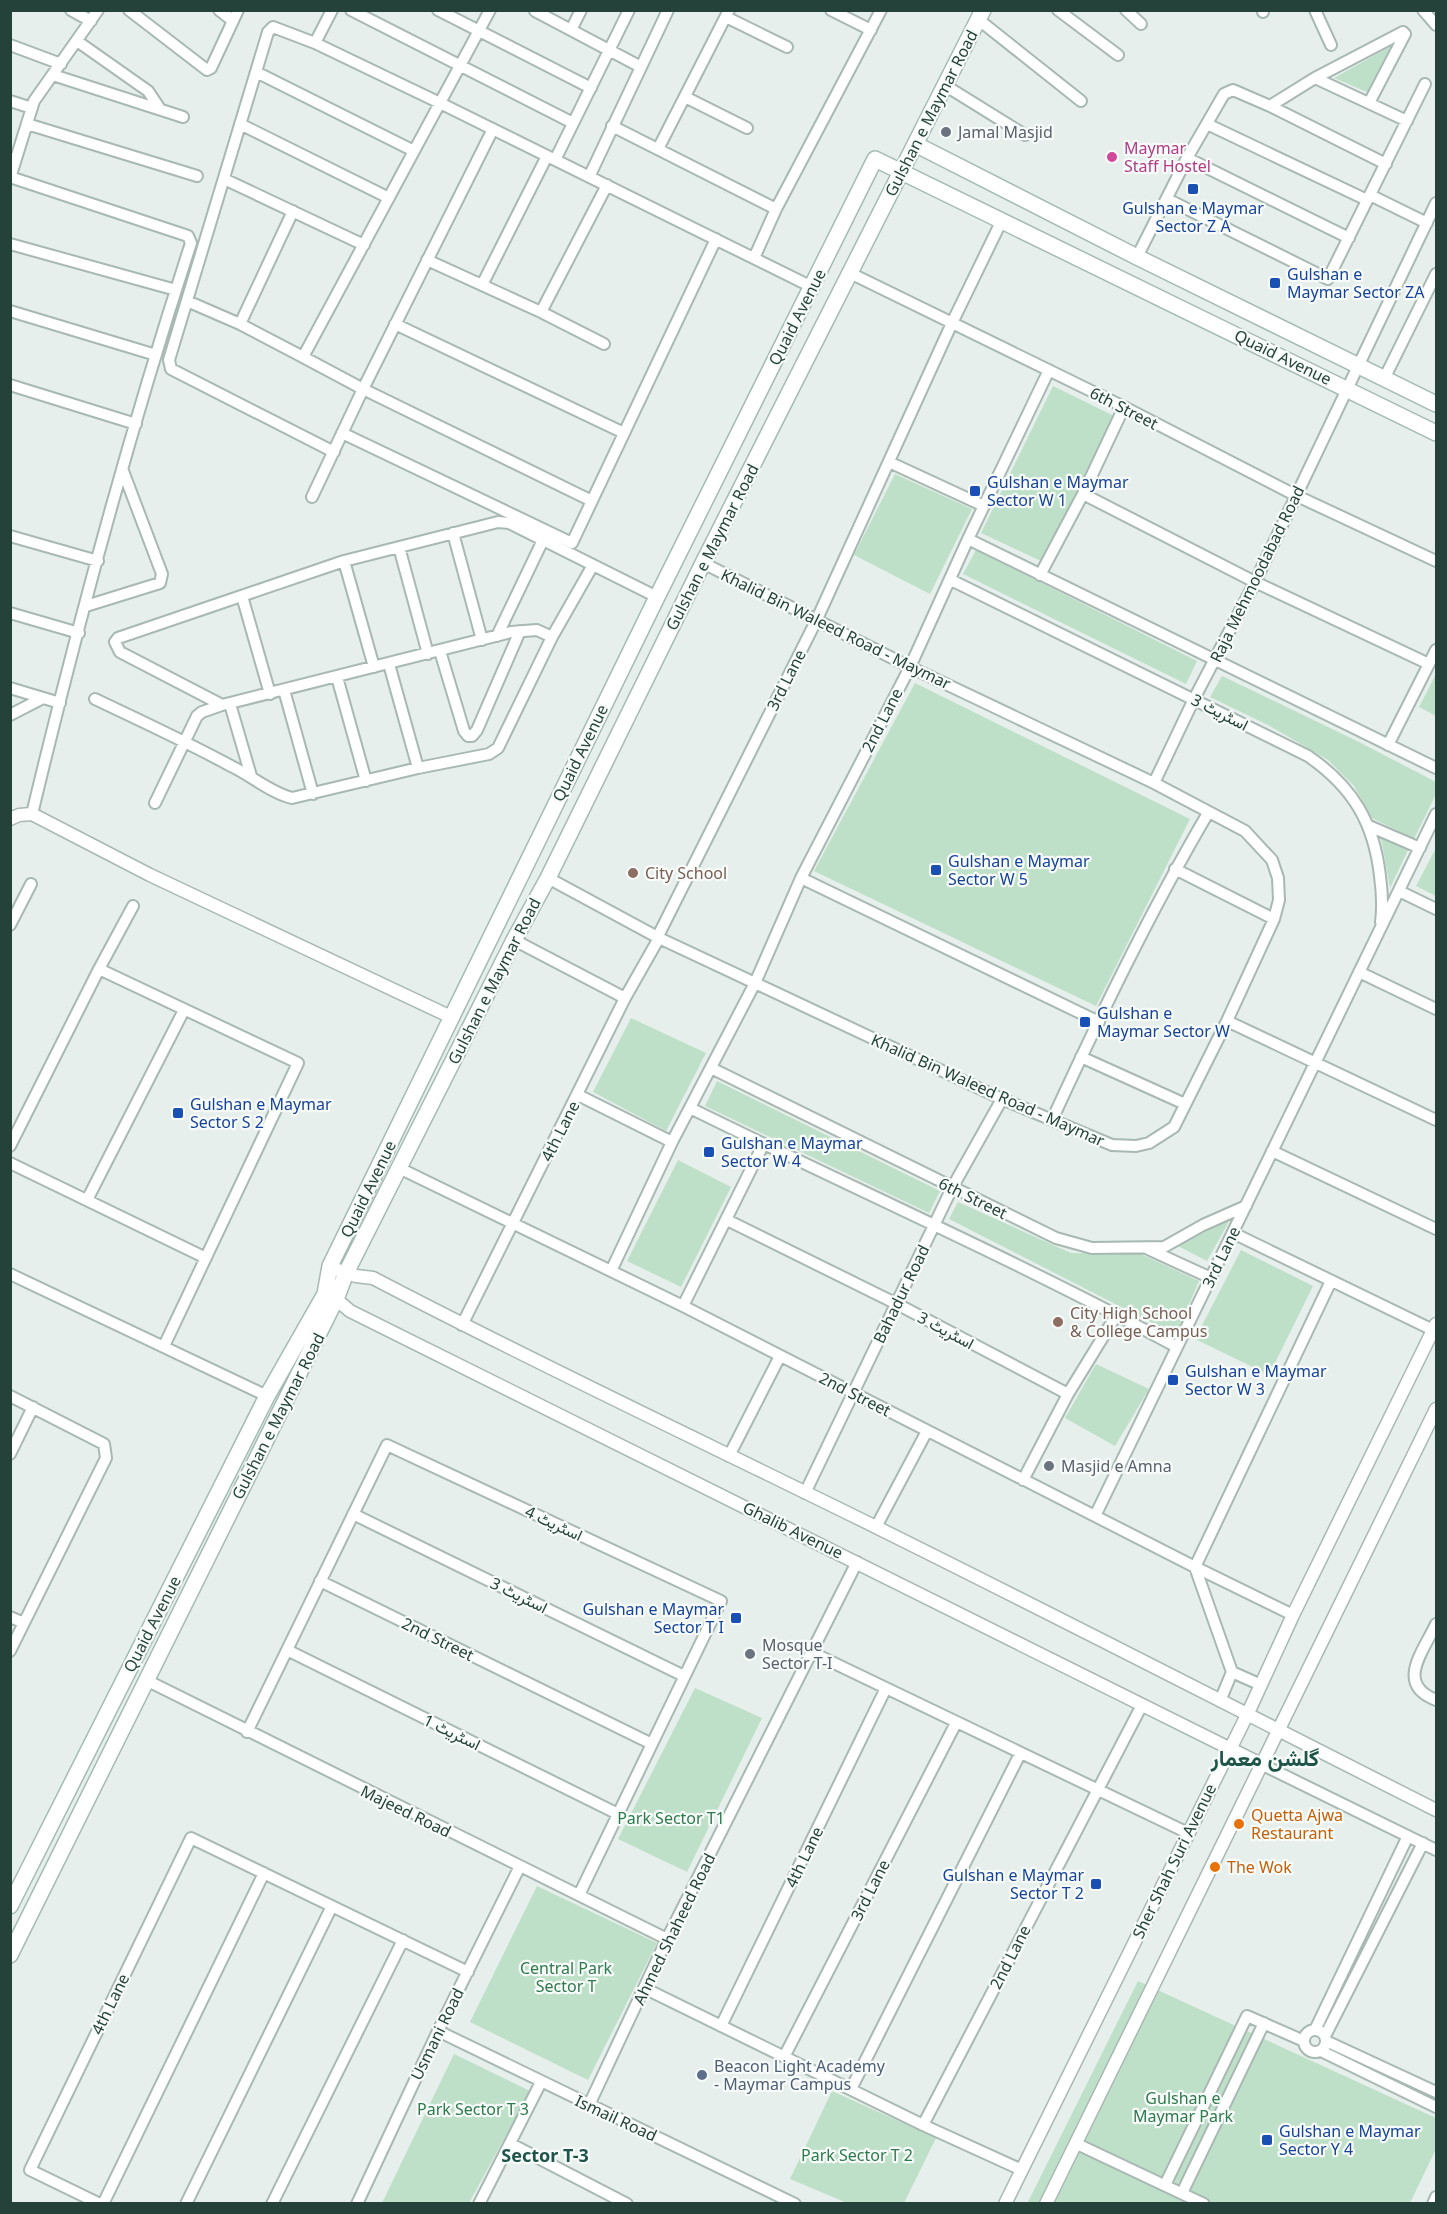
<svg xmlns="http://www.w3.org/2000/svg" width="1447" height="2214" font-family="'Noto Sans',Vazirmatn,sans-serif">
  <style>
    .green { fill: #bfe0c8 }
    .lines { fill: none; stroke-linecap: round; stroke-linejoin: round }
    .minor-casing { stroke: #a8b8b2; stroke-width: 14 }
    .tertiary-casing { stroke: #a8b8b2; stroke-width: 15 }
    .secondary-casing { stroke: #a4bbb3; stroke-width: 18 }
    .minor { stroke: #fff; stroke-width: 10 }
    .tertiary { stroke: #fff; stroke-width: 12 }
    .secondary { stroke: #fff; stroke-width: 15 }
    .worship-dot { fill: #6b7280; stroke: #f7fbf9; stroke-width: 2 }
    .hotel-dot { fill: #d1479c; stroke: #f7fbf9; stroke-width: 2 }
    .transit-dot { fill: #1a4fb4; stroke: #f7fbf9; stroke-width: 2 }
    .education-dot { fill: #8d6e63; stroke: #f7fbf9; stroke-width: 2 }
    .food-dot { fill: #e8710a; stroke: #f7fbf9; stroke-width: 2 }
    .service-dot { fill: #5c6f8a; stroke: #f7fbf9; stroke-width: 2 }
    .labels { text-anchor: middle; stroke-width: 4.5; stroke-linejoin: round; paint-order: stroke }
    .street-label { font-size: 16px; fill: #24423a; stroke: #f7fbf9 }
    .worship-label { font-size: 16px; fill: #5b616d; stroke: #f7fbf9; text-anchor: start }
    .hotel-label { font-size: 16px; fill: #b23c85; stroke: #f7fbf9; text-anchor: start }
    .transit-label { font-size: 16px; fill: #164399; stroke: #f7fbf9; text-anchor: start }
    .education-label { font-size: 16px; fill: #785e54; stroke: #f7fbf9; text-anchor: start }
    .food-label { font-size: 16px; fill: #c56008; stroke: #f7fbf9; text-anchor: start }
    .park-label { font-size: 16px; fill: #2d7a4b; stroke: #f7fbf9 }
    .service-label { font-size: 16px; fill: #4e5e75; stroke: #f7fbf9; text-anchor: start }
    .neighbourhood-label { font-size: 18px; font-weight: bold; fill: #1f5548; stroke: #f7fbf9 }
    .district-label { font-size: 22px; font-weight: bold; fill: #1f5548; stroke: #f7fbf9 }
  </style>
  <rect width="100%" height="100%" fill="#e6efeb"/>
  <path class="green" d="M1391 46 1367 92 1334 78Z
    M1053 386 1118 418 1041 561 981 533Z
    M895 474 972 509 930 594 854 555Z
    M976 550 1197 661 1186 684 963 574Z
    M1436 674V716L1419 707Z
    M1222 676 1357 741 1436 782V794L1414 839 1372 818 1354 786 1328 760 1270 726 1210 697Z
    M915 683 1190 819 1096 1006 814 871Z
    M1381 838 1408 850 1390 888Z
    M1436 848V896L1416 886Z
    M631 1018 706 1053 666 1131 593 1092Z
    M717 1081 940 1191 929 1213 705 1106Z
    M678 1160 731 1187 681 1287 627 1261Z
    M958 1202 1071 1253 1141 1254 1199 1281 1176 1335 949 1219Z
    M1231 1218 1207 1261 1178 1246Z
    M1241 1250 1313 1286 1269 1375 1195 1339Z
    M1096 1364 1149 1389 1115 1446 1065 1418Z
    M695 1688 762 1718 687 1872 618 1839Z
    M537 1886 657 1943 588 2080 470 2022Z
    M1138 1981 1436 2118V2149L1410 2203 1027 2204Z
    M454 2054 530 2091 469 2203H382Z
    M832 2091 936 2138 904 2203H847L790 2179Z"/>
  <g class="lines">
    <defs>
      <path id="minor" d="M71 10 91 21
        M129 10 207 70 211 68 238 10
        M219 10 233 21
        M351 10 573 123
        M438 10 591 88
        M490 10 303 357 363 389 493 129
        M831 10 871 30
        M1058 10 1118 55
        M1126 10 1141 24
        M1263 10V12
        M1315 10 1331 45
        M1423 10 1436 25
        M535 11 641 67
        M726 17 787 47
        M979 20 1081 101
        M571 30 581 10
        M77 41 148 91 160 109
        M315 43 332 10
        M10 45 61 64
        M256 72 414 151
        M53 75 183 117
        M1315 78 1407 121
        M946 86 1025 135
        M685 97 747 128
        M10 101 32 108
        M1369 103 1405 34 1403 32
        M1270 106 1386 164
        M27 124 197 176
        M240 124 389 198
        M1207 124 1367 200
        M612 126 776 209
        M658 149 729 10
        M1187 158 1349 238
        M555 160 629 10
        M10 177 188 236 191 243C130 430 78 622 32 814
        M589 177 668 10
        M10 178 34 101 98 10
        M224 179 364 245
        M1370 195 1427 223
        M1167 199 1328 279 1425 84
        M10 244 176 290
        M1137 257 1187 158 1224 94 1233 90 1270 106 1315 78 1403 32
        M754 258 776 209 881 10
        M427 260 541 312 607 185
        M850 273 1124 407 1295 495 1436 561
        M482 285 547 156
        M187 301 240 324 303 357
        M10 311 156 355
        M541 312 604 344
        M240 324 293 211
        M395 324 624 433
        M1384 379 1436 274
        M10 385 136 424
        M342 433 572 543 716 239
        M334 452 171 369 169 360 268 32 273 27 315 43 440 103 812 287
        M889 462 984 506
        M1083 494 1255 582 1429 664
        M312 497 363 389 592 501
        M453 533 482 640
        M10 536 98 561
        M968 539 1436 768
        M399 547 428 654
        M344 561 374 667
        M1040 575 1083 494 1124 407
        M951 580 1308 756C1353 787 1374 823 1380 876 1382 891 1383 907 1381 922
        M242 596 270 694
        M86 606 160 583 162 574 123 471
        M10 613 79 633
        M497 636 543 540
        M440 651 464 731 468 736H472L477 730 520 631
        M389 664 418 768
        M337 677 366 781
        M10 688 60 703
        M284 690 313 794
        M95 699C141 721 187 742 231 766 250 775 273 794 292 798L418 768 489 754 498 748 552 637 593 565
        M230 704 251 776
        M222 705 120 652 115 642 118 638 344 561 498 522 509 523 657 597
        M10 715 43 698
        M1388 745 1436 650
        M1154 783 1194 699 1255 582 1436 203
        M155 803 197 716 202 712 222 705 511 632 537 630 552 637
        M1369 826 1420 848
        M1175 869 1274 919
        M548 878 659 938 1002 1099 1112 1145 1136 1146 1149 1143 1174 1127 1227 1021 1274 919 1279 900 1278 878 1272 860 1245 831 1154 783 910 667 703 563
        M801 878 1099 1022
        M1399 891 1436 909
        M10 925 31 884
        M658 936 817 619 952 323 1002 220
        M514 940 625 998
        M99 969 298 1063 164 1346
        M1359 972 1436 1009
        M1227 1021 1436 1120
        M1081 1057 1185 1104
        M711 1068 1056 1238 1092 1248 1164 1247 1203 1225 1246 1206
        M578 1095 672 1142
        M690 1108C852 1188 1018 1261 1177 1347
        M1052 1120C1100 1016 1150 912 1208 813
        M10 1146 99 969 133 906
        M1272 1151 1436 1229
        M10 1163 206 1258
        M399 1168 683 1306 1195 1567 1293 1615
        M87 1200 184 1010
        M727 1220 897 1304 1068 1394
        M1233 1233 1433 1330
        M1148 1249 1211 1278
        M611 1271 672 1142 755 983 801 878 910 667 968 539 1049 370
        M10 1274 267 1396
        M683 1306 763 1145
        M462 1325 625 998 659 938
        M10 1396 104 1444 106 1458 10 1651
        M10 1454 33 1407
        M729 1456 780 1356
        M1023 1480 1068 1394 1117 1314
        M805 1493 952 1188 1002 1099
        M353 1514 684 1676
        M1095 1516 1436 814
        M876 1527 927 1431
        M1195 1567 1331 1281
        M1195 1567 1232 1672 1220 1701
        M320 1581 652 1744
        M10 1617 24 1623
        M1436 1624C1423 1652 1395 1684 1436 1700
        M287 1650 618 1814
        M813 1653 1188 1833
        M1232 1672 1261 1685
        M146 1680 667 1939
        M247 1732 387 1445 721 1601 579 1895
        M1263 1765 1436 1850
        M644 1988 923 2125 1022 2170
        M721 2026 886 1688
        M1315 2030 1408 1836
        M1304 2041a11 11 0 1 1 22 0a11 11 0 1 1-22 0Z
        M438 2031 795 2204
        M1325 2036 1423 1843
        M1326 2041 1436 2092
        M1321 2051 1436 2107
        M784 2057 956 1723
        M851 2089 1020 1754
        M589 2105 667 1939 857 1562
        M923 2125 1142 1705
        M511 2144 627 2204
        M1077 2144 1204 2204
        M1165 2185 1247 2016 1304 2041
        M1182 2193 1264 2023
        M100 2204 30 2170 191 1838 468 1972
        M103 2204 264 1873
        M186 2204 332 1906
        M272 2204 403 1940
        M357 2204 438 2031 520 1866
        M479 2204 541 2082
        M1433 2204 1436 2197"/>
      <path id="tertiary" d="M10 819 19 815 32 814 150 875 451 1017
        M338 1270 356 1276 373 1278C539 1365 708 1444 876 1527 1064 1620 1250 1716 1436 1810
        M329 1295 336 1299 350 1311 1263 1765
        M1005 2204 1248 1713 1293 1615 1436 1324
        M1046 2204 1436 1409"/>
      <path id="secondary" d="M915 144 1137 257 1436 404
        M10 1906 267 1396 325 1294 330 1266 657 597 875 159 1436 433
        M10 1955 336 1299 346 1273 514 940 548 878 703 563 983 10"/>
    </defs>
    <use href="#minor" class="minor-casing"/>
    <use href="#tertiary" class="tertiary-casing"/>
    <use href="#secondary" class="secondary-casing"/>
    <use href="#minor" class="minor"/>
    <use href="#tertiary" class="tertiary"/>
    <use href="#secondary" class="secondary"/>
  </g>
  <g class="worship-dot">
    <circle cx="946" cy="132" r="6"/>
    <circle cx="1049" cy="1466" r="6"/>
    <circle cx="750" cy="1654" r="6"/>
  </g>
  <circle class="hotel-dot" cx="1112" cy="157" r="6"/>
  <g class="transit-dot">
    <rect x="1187" y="183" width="12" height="12" rx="3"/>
    <rect x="1269" y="277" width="12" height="12" rx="3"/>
    <rect x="969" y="485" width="12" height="12" rx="3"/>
    <rect x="930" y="864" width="12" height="12" rx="3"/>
    <rect x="1079" y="1016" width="12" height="12" rx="3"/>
    <rect x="172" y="1107" width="12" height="12" rx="3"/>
    <rect x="703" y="1146" width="12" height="12" rx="3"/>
    <rect x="1167" y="1374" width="12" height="12" rx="3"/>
    <rect x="730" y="1612" width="12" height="12" rx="3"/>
    <rect x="1090" y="1878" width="12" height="12" rx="3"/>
    <rect x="1261" y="2134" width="12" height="12" rx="3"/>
  </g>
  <g class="education-dot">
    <circle cx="633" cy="873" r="6"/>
    <circle cx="1058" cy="1322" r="6"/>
  </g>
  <g class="food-dot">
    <circle cx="1239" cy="1824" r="6"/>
    <circle cx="1215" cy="1867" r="6"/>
  </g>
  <circle class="service-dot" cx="702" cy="2075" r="6"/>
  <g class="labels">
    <g class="street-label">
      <text transform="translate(931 113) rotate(-63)" y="6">Gulshan e Maymar Road</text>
      <text transform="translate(797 317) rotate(-63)" y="6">Quaid Avenue</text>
      <text transform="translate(1283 357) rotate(26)" y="6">Quaid Avenue</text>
      <text transform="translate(1124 408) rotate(27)" y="6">6th Street</text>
      <text transform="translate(712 547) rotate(-63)" y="6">Gulshan e Maymar Road</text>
      <text transform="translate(1257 574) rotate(-64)" y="6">Raja Mehmoodabad Road</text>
      <text transform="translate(836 629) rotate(26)" y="6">Khalid Bin Waleed Road - Maymar</text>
      <text transform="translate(786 680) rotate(-63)" y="6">3rd Lane</text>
      <text transform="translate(1220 712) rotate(27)" y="6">اسٹریٹ 3</text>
      <text transform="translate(882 720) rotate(-63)" y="6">2nd Lane</text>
      <text transform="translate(580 753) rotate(-64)" y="6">Quaid Avenue</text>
      <text transform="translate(494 981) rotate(-63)" y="6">Gulshan e Maymar Road</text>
      <text transform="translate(988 1090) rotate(24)" y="6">Khalid Bin Waleed Road - Maymar</text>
      <text transform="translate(560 1131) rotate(-63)" y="6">4th Lane</text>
      <text transform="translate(368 1189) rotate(-64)" y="6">Quaid Avenue</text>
      <text transform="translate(973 1198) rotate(26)" y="6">6th Street</text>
      <text transform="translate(1221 1257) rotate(-64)" y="6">3rd Lane</text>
      <text transform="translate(901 1294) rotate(-64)" y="6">Bahadur Road</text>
      <text transform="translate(946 1330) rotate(28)" y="6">اسٹریٹ 3</text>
      <text transform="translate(855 1394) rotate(27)" y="6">2nd Street</text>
      <text transform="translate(278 1416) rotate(-63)" y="6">Gulshan e Maymar Road</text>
      <text transform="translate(554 1523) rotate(25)" y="6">اسٹریٹ 4</text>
      <text transform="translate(793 1530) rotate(26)" y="6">Ghalib Avenue</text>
      <text transform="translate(519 1595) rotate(26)" y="6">اسٹریٹ 3</text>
      <text transform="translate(152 1624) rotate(-63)" y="6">Quaid Avenue</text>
      <text transform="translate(438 1639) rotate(26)" y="6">2nd Street</text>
      <text transform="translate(452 1732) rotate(26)" y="6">اسٹریٹ 1</text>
      <text transform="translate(406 1811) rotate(26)" y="6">Majeed Road</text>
      <text transform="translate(804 1857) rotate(-64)" y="6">4th Lane</text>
      <text transform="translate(1174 1861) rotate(-64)" y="6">Sher Shah Suri Avenue</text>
      <text transform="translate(870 1890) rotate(-63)" y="6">3rd Lane</text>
      <text transform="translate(674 1929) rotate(-64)" y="6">Ahmed Shaheed Road</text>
      <text transform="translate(1010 1957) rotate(-63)" y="6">2nd Lane</text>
      <text transform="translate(110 2004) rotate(-64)" y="6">4th Lane</text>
      <text transform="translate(437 2034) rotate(-64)" y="6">Usmani Road</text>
      <text transform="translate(616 2118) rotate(25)" y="6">Ismail Road</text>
    </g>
    <g class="worship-label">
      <text x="958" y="138">Jamal Masjid</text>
      <text x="1061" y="1472">Masjid e Amna</text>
      <text x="762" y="1651">Mosque<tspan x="762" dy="18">Sector T-I</tspan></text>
    </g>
    <g class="hotel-label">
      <text x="1124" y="154">Maymar<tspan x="1124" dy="18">Staff Hostel</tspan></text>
    </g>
    <g class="transit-label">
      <text x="1193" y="214" text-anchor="middle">Gulshan e Maymar<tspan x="1193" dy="18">Sector Z A</tspan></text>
      <text x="1287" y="280">Gulshan e<tspan x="1287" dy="18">Maymar Sector ZA</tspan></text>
      <text x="987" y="488">Gulshan e Maymar<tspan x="987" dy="18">Sector W 1</tspan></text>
      <text x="948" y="867">Gulshan e Maymar<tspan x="948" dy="18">Sector W 5</tspan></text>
      <text x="1097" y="1019">Gulshan e<tspan x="1097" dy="18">Maymar Sector W</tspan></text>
      <text x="190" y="1110">Gulshan e Maymar<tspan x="190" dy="18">Sector S 2</tspan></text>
      <text x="721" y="1149">Gulshan e Maymar<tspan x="721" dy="18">Sector W 4</tspan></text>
      <text x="1185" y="1377">Gulshan e Maymar<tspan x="1185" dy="18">Sector W 3</tspan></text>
      <text x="724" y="1615" text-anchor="end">Gulshan e Maymar<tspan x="724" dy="18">Sector T I</tspan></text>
      <text x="1084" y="1881" text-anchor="end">Gulshan e Maymar<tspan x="1084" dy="18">Sector T 2</tspan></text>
      <text x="1279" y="2137">Gulshan e Maymar<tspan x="1279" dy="18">Sector Y 4</tspan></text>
    </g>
    <g class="education-label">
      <text x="645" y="879">City School</text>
      <text x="1070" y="1319">City High School<tspan x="1070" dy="18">&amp; College Campus</tspan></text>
    </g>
    <g class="food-label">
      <text x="1251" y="1821">Quetta Ajwa<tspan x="1251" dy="18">Restaurant</tspan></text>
      <text x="1227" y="1873">The Wok</text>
    </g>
    <g class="park-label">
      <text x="671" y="1824">Park Sector T1</text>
      <text x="566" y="1974">Central Park<tspan x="566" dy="18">Sector T</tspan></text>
      <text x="1183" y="2104">Gulshan e<tspan x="1183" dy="18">Maymar Park</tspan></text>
      <text x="473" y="2115">Park Sector T 3</text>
      <text x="857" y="2161">Park Sector T 2</text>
    </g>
    <g class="service-label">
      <text x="714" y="2072">Beacon Light Academy<tspan x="714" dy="18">- Maymar Campus</tspan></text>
    </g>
    <g class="neighbourhood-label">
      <text x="545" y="2162">Sector T-3</text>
    </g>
    <g class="district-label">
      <text x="1265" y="1766">گلشن معمار</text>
    </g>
  </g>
  <rect width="1447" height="2214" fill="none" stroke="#24423a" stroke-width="24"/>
</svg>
